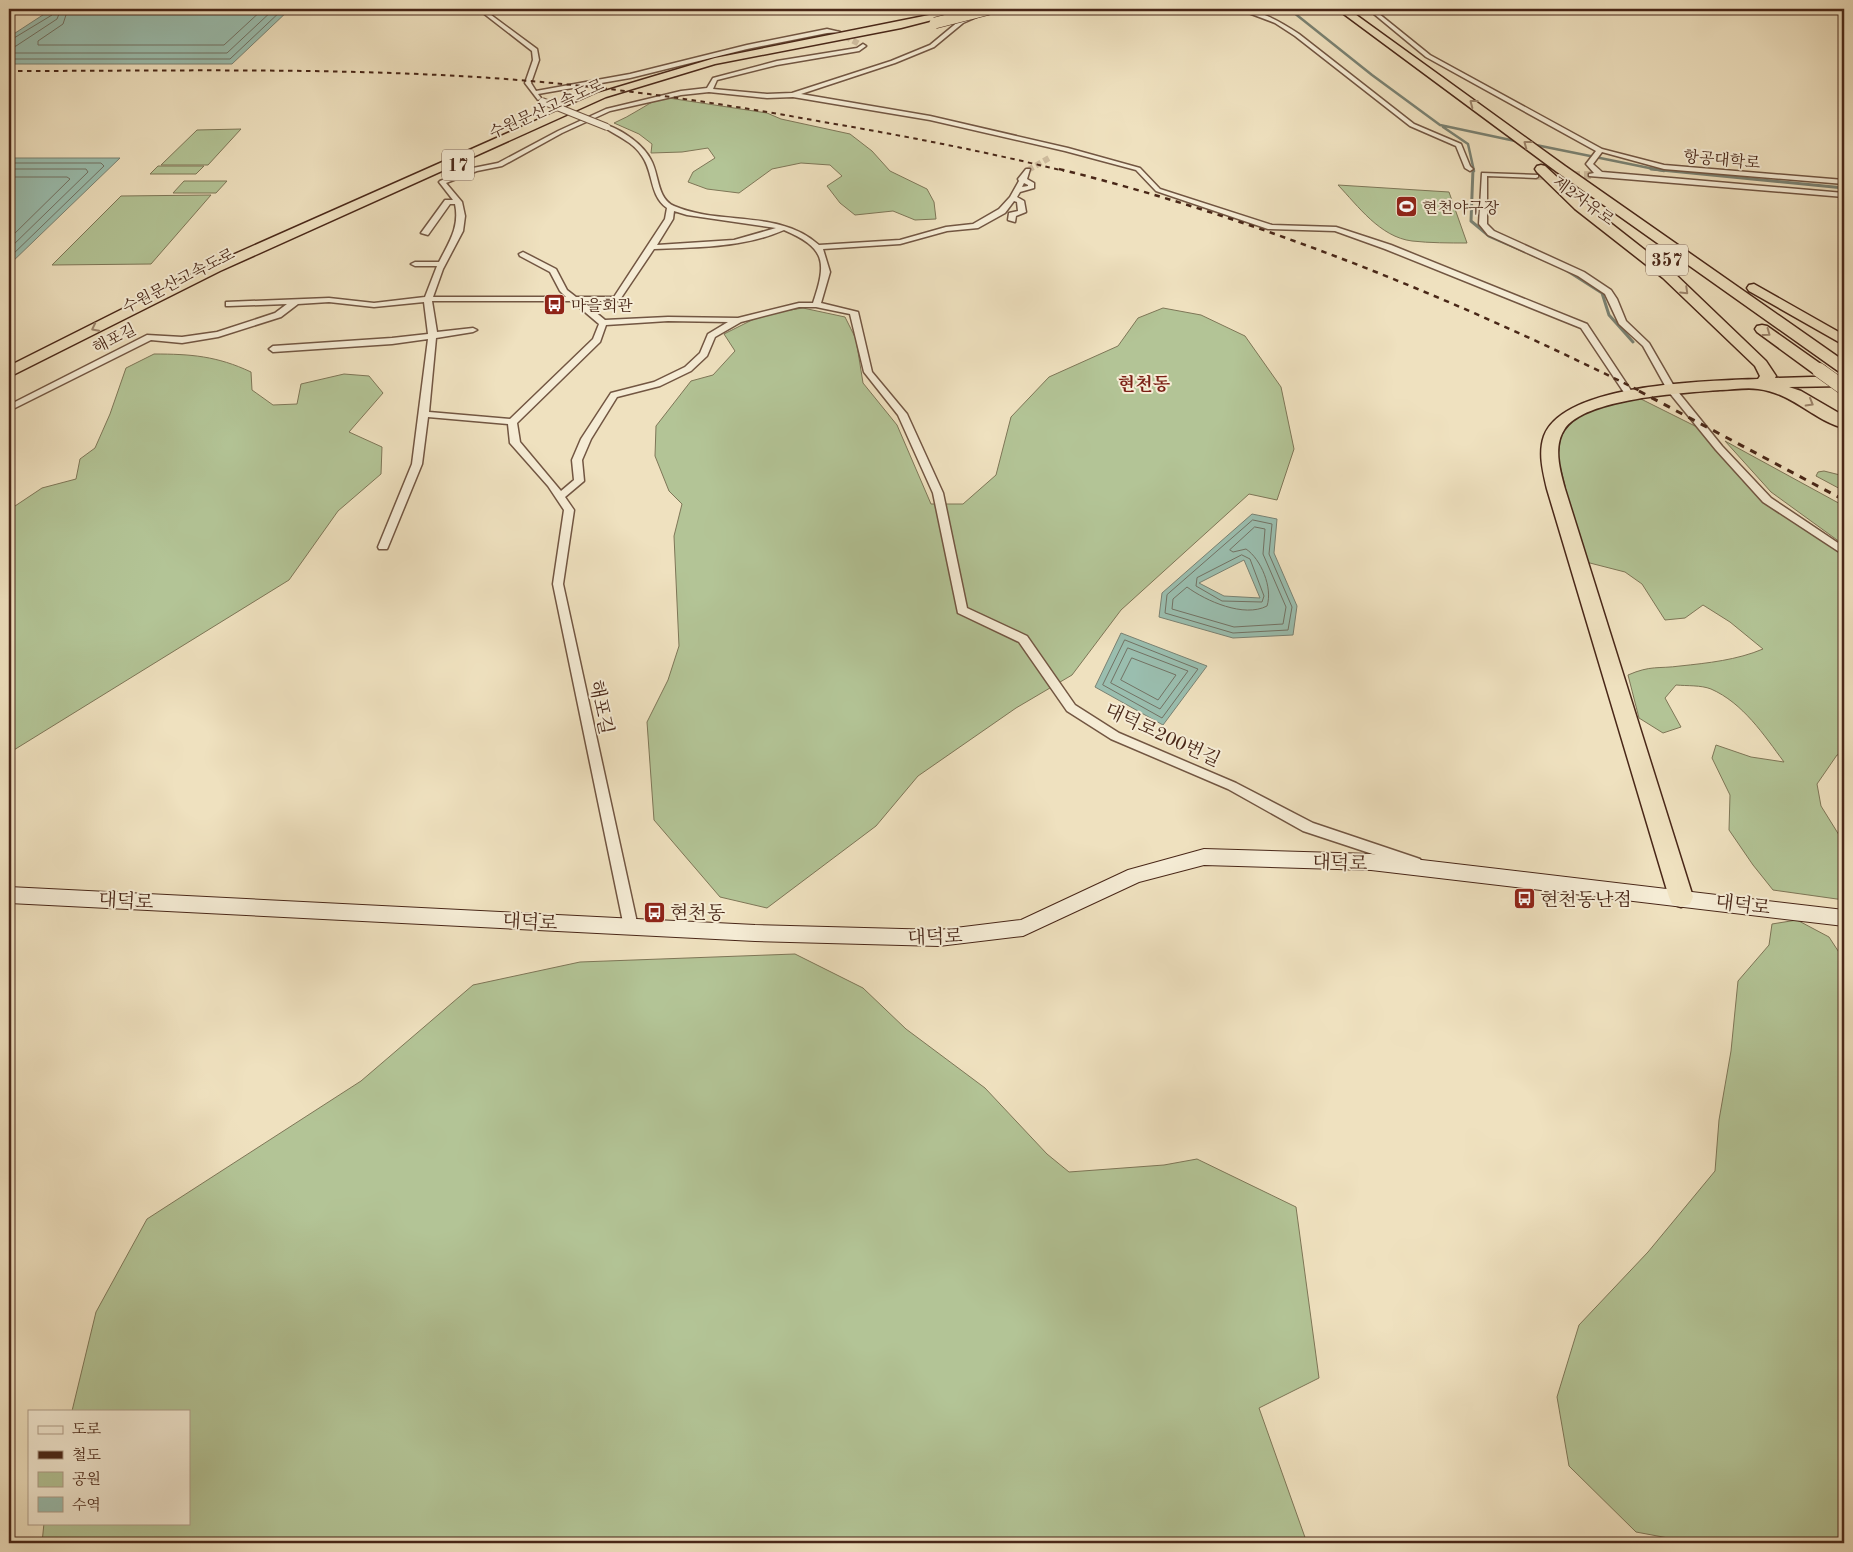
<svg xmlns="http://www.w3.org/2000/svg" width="1853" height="1552" font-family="'Old Standard TT','Noto Serif KR',serif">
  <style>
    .green { fill: #b3c496; stroke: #7e7657 }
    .water { fill: #9abeaf; stroke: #7a8273; fill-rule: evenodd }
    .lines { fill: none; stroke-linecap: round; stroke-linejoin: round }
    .shore { stroke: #727264; stroke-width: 1 }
    .stream-far1 { stroke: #7a8273; stroke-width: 2.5 }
    .stream { stroke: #7a8273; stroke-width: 3 }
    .street-tunnel-far1 { stroke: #cebc9e; stroke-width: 6; stroke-dasharray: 6 3; stroke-linecap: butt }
    .street-tunnel { stroke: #cebc9e; stroke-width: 8; stroke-dasharray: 8 4; stroke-linecap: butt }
    .street-casing { stroke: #725642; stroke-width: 3 }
    .secondary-casing { stroke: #492718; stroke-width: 2 }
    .highway-casing { stroke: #492718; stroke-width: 3 }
    .street { fill: #f5ecd5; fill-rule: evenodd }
    .secondary { fill: #f5ecd5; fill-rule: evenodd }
    .highway { fill: #efe1bf; fill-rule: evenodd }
    .rail-far2 { stroke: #492718; stroke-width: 2; stroke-dasharray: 4.5 4.5; stroke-linecap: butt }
    .rail-far1 { stroke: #492718; stroke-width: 2.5; stroke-dasharray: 5.5 5.5; stroke-linecap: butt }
    .rail { stroke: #492718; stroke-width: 3; stroke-dasharray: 7 7; stroke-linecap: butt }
    .street-bridge-casing { stroke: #725642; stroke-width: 8; stroke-linecap: butt }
    .highway-bridge-far1-casing { stroke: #492718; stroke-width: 12; stroke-linecap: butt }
    .highway-bridge-casing { stroke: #492718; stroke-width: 15; stroke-linecap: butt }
    .street-bridge { stroke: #f5ecd5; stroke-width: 6 }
    .highway-bridge-far1 { stroke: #efe1bf; stroke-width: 11 }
    .highway-bridge { stroke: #efe1bf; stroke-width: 14 }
    .oneway { stroke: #9c846c }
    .labels { text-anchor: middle; stroke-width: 4; stroke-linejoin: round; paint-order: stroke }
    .far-street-label { font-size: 16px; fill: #492718; stroke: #f5ecd5 }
    .far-poi-label { font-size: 16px; fill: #492718; stroke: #f5ecd5; text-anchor: start }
    .shield { fill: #f5ecd5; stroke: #7d6251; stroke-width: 1 }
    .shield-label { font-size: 18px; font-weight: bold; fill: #492718 }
    .far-quarter-label { font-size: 18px; font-weight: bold; fill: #7a1f14; stroke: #f5ecd5 }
    .street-label { font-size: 19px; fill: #492718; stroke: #f5ecd5 }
    .poi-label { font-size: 19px; fill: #492718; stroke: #f5ecd5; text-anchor: start }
  </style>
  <rect width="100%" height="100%" fill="#efe1bf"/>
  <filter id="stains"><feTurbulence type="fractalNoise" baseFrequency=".004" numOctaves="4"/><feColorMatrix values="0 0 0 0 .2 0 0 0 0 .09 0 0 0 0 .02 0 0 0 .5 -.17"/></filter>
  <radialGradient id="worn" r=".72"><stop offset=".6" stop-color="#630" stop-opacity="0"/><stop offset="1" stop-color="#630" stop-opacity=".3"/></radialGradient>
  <path class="green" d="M662 97 767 113 781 119 850 134 872 151 890 171 927 189 934 202 936 219 915 220 893 211 855 215 840 203 827 186 842 176 830 165 801 163 772 169 739 193 707 189 688 182 693 172 715 158 708 148 682 152 651 153 652 144 639 134 614 123C631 116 645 105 662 97Z
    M241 129 208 165H161L197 130Z
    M158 166H204L196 174H150Z
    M184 181H227L216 193H173Z
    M1338 185 1449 192 1467 243C1449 243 1430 243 1412 241 1380 237 1358 206 1338 185Z
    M211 195 151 264 52 265 121 196Z
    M803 308 845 317 856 339 863 383 897 425 931 504H963L996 475 1011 417 1049 377 1118 346 1138 318 1163 308 1201 315 1245 336 1281 387 1294 449 1277 500 1249 494 1121 610 1072 675 1016 708 918 776 876 826 767 908 720 897 654 820 647 722 668 680 679 646 674 536 682 504 669 491 655 456 656 426 691 381 713 375 735 351 724 334 764 314Z
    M154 354C191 354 217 356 251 372L252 390 273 405 297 404 301 384 344 374 369 376 383 393 349 432 382 447 381 474 338 511 289 580 9 753V510L42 488 76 479 80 459 95 448 110 414 126 368Z
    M1639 398 1713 435 1725 456 1767 497 1809 531 1844 556V753L1837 755 1817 784 1821 806 1844 843V900L1773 890 1753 865 1729 830 1730 795 1712 758 1716 745 1751 757 1784 762C1764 735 1743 703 1711 689 1701 685 1687 686 1676 685L1665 698 1681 727 1663 733 1639 718 1628 675C1651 665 1658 669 1680 666 1708 663 1737 660 1763 649L1730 622 1703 605 1685 618 1665 620 1642 584 1625 572 1586 562 1578 540 1556 449C1571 406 1600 406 1639 398Z
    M1725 441 1844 506V545L1771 492Z
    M1824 471 1844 476V491L1816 476 1818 472Z
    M1797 920 1829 937 1844 960V1543H1695L1636 1532 1569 1466 1557 1397 1579 1325 1648 1252 1715 1171 1719 1120 1731 1051 1738 981 1769 945 1772 924Z
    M795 954 863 988 906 1029 985 1088 1047 1154 1069 1172 1164 1165 1197 1159 1296 1207 1319 1378 1259 1408 1307 1543H42L44 1523H189V1411H72L96 1312 147 1219 361 1081 473 985 580 962Z"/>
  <path class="water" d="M52 9H290L232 64H9V37Z
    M9 158H120L9 265Z
    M1252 514 1277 519 1274 553 1297 606 1293 635 1233 638 1159 617 1162 593ZM1244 560 1260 598 1224 596 1199 583Z
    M1121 633 1207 666 1163 725 1095 687Z"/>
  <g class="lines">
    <path class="shore" d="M68 9 63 24 38 41V45H224L263 9
      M9 41 52 15 54 9
      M9 48 16 46 57 19 61 9
      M9 53H227L274 9
      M9 59H230L283 9
      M9 163H101L104 166 9 258
      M9 169H86L88 172 9 249
      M9 177H67L70 179 9 239
      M1253 520 1272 524 1269 554 1292 607 1288 630 1233 633 1165 613 1167 595Z
      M1255 527 1265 529 1263 554 1286 607 1283 624 1234 627 1172 609 1173 599 1187 587C1206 601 1244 618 1267 606 1273 588 1261 559 1246 549L1233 552 1230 550Z
      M1242 555 1250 559 1264 596 1262 602 1222 601 1196 586 1197 578Z
      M1125 640 1198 669 1162 718 1103 685Z
      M1128 648 1188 671 1160 709 1111 683Z
      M1132 658 1176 675 1158 700 1121 680Z"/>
    <path class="stream-far1" d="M1276 9 1293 12 1372 75 1440 125 1520 142
      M1443 127 1468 144 1474 171
      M1531 144 1664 171"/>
    <path class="stream" d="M1473 169 1471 221 1489 236 1549 262
      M1651 169 1844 188
      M1566 270 1602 293 1609 315 1633 342"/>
    <path class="street-tunnel-far1" d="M837 32 863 46
      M1028 170 1049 158"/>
    <path class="street-tunnel" d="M1536 176 1591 175"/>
    <defs>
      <path id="street" d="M478 9H483L537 49 539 60 531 83 536 91 630 74 747 45 827 29 840 32 827 33 747 49 630 78 538 94 541 98 538 100 525 83 533 60 532 51Z
        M1238 9C1259 9 1281 22 1299 34L1414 124 1461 144 1470 166 1473 169 1470 171 1465 168 1456 146 1410 126 1295 36 1275 23Z
        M1368 9H1373L1430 55 1602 149 1664 165 1844 180V184L1664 169 1602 152 1593 164 1602 172 1844 193V197L1589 176V174L1594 173 1586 164 1596 151 1426 57Z
        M977 13 979 16 963 23 934 47 895 63 801 94 930 116 1068 148 1140 168 1160 189 1272 225 1336 227 1391 245 1587 324 1634 395 1627 397 1581 328 1385 249 1335 231 1268 229 1156 191 1136 170 1065 151 930 120 793 97 767 98 709 92 681 95 610 111 562 133 502 166 477 171 446 183 462 202 465 216 463 231 443 269 433 297H566L560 291 550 272 520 256 519 254 523 252 556 269 567 290 576 297H614L665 219 667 208C649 195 654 173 642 156 634 143 618 136 605 128L607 125C623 131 643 144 651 160 659 174 657 199 674 206 721 226 779 209 819 245L900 240 946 227 973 224 999 209 1010 197 1019 181 1018 179 1026 169H1030L1027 179 1034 183V188L1020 192 1017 197 1024 201 1026 212 1016 216 1015 222 1008 220 1009 213 1018 211 1017 202 1014 201 1005 213 978 228 947 231 900 244 823 249 830 272 821 303 858 312 872 372 907 414 943 493 967 608 1027 636 1075 705 1119 733 1236 783 1313 823 1420 859 1422 863 1420 867 1415 868 1303 831 1228 789 1111 739 1067 711 1019 642 958 613 933 493 898 415 864 372 850 314 816 307H799L741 322 715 337 707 356 691 371 660 386 617 397 591 439 582 460 584 481 565 497 574 510 563 584 638 927 636 931 631 933 626 931 624 927 553 584 564 510 548 486 510 443 508 424 428 417 422 464 388 547 387 549H379L378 547 412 464 428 339 392 344 273 352 269 349 273 346 392 338 428 334 424 302 374 307 329 302 298 304 281 317 218 337 182 343 151 340 9 411V405L147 335 182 337 217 332 275 313 287 304 229 306H226V302L329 298 374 303 425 297 437 266H415L411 264 415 262H439C449 242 460 227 455 204H450L428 235 421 233 445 200H453L439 182 440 181 473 168 498 163 558 131 606 109 681 91 707 88 713 78 777 61 857 48 863 44 866 46 859 51 777 65 717 80 713 89 767 94 792 93 891 61 930 45 959 21ZM1024 183 1028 185V186L1022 187ZM674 211 687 215 776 228 734 240 657 245 673 219ZM784 230C826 248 827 262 813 303H799L738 318 668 317 605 320 582 301H619L654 249C698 247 743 248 784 230ZM432 301H572L599 324 593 339 510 419 429 412 436 338 473 332 477 330 473 328 437 332ZM668 321 728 322 708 334 700 353 685 367 654 382 611 393 581 439 572 460 574 480 561 491 520 442 517 423 600 342 606 325Z
        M1482 173 1538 175V177L1536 178 1487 176V224L1494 231 1584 272 1611 290 1617 299 1626 321 1649 343 1675 388 1722 446 1771 498 1844 547V555L1763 502 1716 450 1668 391 1643 346 1619 324 1605 294 1578 276 1488 235 1479 224Z"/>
      <path id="secondary" d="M1204 849 1371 854 1844 910V926L1371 870 1204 865 1139 882 1023 936 939 946 755 941 9 903V887L755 925 939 930 1021 920 1128 870Z"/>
      <path id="highway" d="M959 9 967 11 901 28 715 64 606 97 220 271 9 377V366L210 265 598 93 715 58Z
        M1337 9H1348L1565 166 1844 361V373L1838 371 1557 172Z
        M1541 165 1545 166 1585 203 1673 272 1766 361 1776 376 1775 378 1844 376V386L1789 387 1801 391 1844 416V428C1814 421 1793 393 1758 389 1746 387 1732 390 1720 390 1685 393 1583 398 1564 430 1553 447 1560 471 1565 489L1693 897 1690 904 1681 907 1672 904 1669 897 1547 489C1543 472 1538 453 1544 436 1564 383 1709 381 1758 379L1760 376 1755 366 1663 278 1575 209 1537 172 1535 169 1537 166Z
        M1754 284 1844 335V345L1749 291 1747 288 1749 285Z
        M1762 325 1767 326 1825 367 1827 370 1825 373H1813L1757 332 1755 329 1757 326Z"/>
    </defs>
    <use href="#street" class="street-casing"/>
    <use href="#secondary" class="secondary-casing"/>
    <use href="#highway" class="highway-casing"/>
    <use href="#street" class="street"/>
    <use href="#secondary" class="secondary"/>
    <use href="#highway" class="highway"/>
    <path class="rail-far2" d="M9 71C174 71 340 67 506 79 611 87 714 102 818 121 900 135 983 151 1064 171"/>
    <path class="rail-far1" d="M1059 169C1261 219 1456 299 1642 392"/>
    <path class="rail" d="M1639 391 1844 500"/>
    <defs>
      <path id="street-bridge" d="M542 101 607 127"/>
      <path id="highway-bridge-far1" d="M935 23 990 9"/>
      <path id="highway-bridge" d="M1819 370 1844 388"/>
    </defs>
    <use href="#street-bridge" class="street-bridge-casing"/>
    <use href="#highway-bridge-far1" class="highway-bridge-far1-casing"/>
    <use href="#highway-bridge" class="highway-bridge-casing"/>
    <use href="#street-bridge" class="street-bridge"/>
    <use href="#highway-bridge-far1" class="highway-bridge-far1"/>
    <use href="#highway-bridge" class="highway-bridge"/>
  </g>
  <defs><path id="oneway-chevron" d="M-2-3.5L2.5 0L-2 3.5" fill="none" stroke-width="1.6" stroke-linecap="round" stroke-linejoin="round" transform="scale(1.25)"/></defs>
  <g class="oneway">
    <use href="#oneway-chevron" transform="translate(1473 103) rotate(-143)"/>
    <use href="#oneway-chevron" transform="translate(1527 144) rotate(-143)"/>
    <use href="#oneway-chevron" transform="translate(1685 291) rotate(44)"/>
    <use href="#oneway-chevron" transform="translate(95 328) rotate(153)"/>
    <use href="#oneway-chevron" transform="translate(1767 333) rotate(36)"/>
    <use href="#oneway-chevron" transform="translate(1810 403) rotate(30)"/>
  </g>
  <defs>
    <symbol id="stadium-square" viewBox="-11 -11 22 22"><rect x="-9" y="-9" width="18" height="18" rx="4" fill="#8f2418" stroke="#f5ecd5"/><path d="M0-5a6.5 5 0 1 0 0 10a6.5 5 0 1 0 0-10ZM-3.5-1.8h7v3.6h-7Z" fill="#fff"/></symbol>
    <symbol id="bus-square" viewBox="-11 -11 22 22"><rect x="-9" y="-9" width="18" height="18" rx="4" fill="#8f2418" stroke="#f5ecd5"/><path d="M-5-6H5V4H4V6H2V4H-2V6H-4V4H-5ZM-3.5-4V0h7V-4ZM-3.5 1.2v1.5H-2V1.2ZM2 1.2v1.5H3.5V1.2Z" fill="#fff"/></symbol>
  </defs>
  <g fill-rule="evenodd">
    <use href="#stadium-square" x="1394" y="194" width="25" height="25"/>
    <use href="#bus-square" x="542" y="292" width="25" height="25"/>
    <use href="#bus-square" x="1512" y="886" width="25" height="25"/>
    <use href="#bus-square" x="642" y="900" width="25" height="25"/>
  </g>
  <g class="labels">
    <g class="far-street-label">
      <text transform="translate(546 108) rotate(-24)" y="6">수원문산고속도로</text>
      <text transform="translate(1722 159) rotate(5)" y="6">항공대학로</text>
      <text transform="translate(1584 200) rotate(36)" y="6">제2자유로</text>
      <text transform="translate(178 280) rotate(-27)" y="6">수원문산고속도로</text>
      <text transform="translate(114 338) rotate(-27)" y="6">해포길</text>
    </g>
    <g class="far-poi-label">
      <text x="1422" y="213">현천야구장</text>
      <text x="571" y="311">마을회관</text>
    </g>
    <g class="shield">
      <rect x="442" y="149.5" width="32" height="31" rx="4"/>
      <rect x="1646" y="244.5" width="42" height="31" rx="4"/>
    </g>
    <g class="shield-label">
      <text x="458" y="171">17</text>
      <text x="1667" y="266">357</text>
    </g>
    <g class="far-quarter-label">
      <text x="1144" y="390">현천동</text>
    </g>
    <g class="street-label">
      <text transform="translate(602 707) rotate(78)" y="7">해포길</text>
      <text transform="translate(1163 734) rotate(25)" y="7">대덕로200번길</text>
      <text transform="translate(1340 862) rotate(2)" y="7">대덕로</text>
      <text transform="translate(126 900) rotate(3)" y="7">대덕로</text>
      <text transform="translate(1743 904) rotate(7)" y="7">대덕로</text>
      <text transform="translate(530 921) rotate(3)" y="7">대덕로</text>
      <text transform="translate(935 936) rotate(-2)" y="7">대덕로</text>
    </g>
    <g class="poi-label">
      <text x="1540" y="906">현천동난점</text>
      <text x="670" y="919">현천동</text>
    </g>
  </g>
  <rect width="1853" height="1552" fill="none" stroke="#efe1bf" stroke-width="30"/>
  <rect x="10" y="10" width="1833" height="1532" fill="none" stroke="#492718" stroke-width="2.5"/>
  <rect x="15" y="15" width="1823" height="1522" fill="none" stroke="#492718"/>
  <rect x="28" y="1410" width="162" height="115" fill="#f5ecd5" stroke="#b09d89"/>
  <rect x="38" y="1426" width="25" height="8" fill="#f5ecd5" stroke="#b09d89"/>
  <text x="72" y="1434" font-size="15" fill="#492718">도로</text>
  <rect x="38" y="1451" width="25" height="8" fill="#492718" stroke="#b09d89"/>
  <text x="72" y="1460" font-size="15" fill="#492718">철도</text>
  <rect x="38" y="1472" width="25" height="15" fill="#b3c496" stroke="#b09d89"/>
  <text x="72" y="1484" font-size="15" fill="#492718">공원</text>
  <rect x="38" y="1497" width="25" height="15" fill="#9abeaf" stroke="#b09d89"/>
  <text x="72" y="1510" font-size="15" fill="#492718">수역</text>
  <rect width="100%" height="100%" filter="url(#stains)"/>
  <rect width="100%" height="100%" fill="url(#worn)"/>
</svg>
